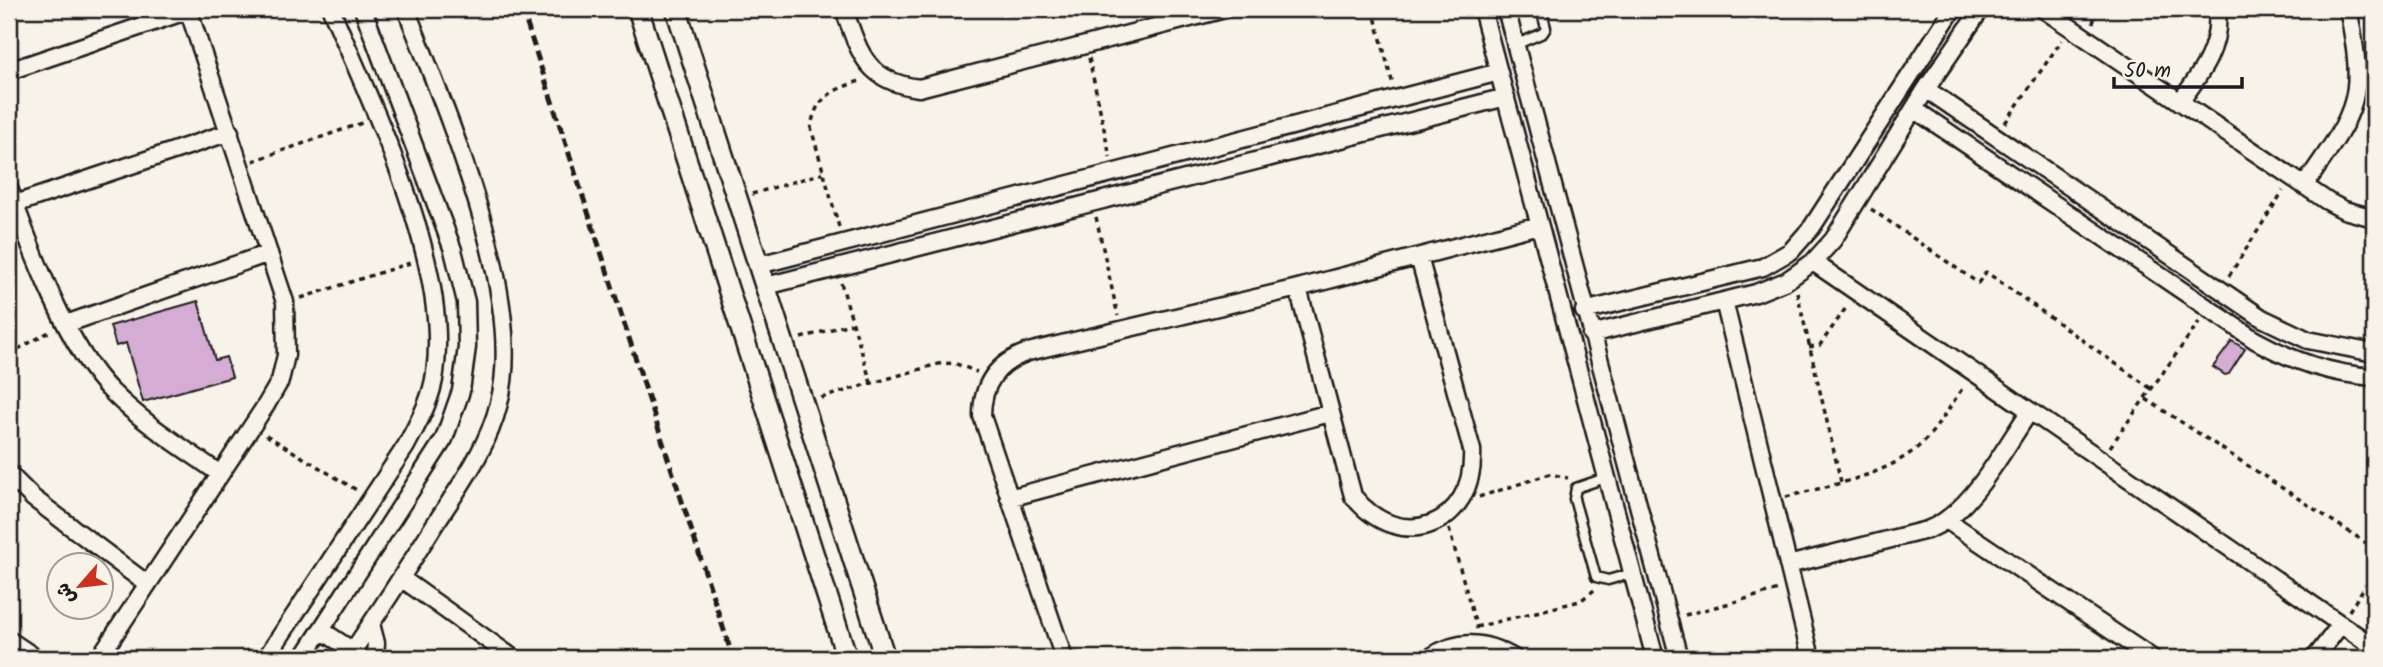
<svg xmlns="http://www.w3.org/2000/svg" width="2383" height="667" font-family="Kalam,'Playpen Sans Arabic',sans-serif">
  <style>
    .building { fill: #d5acd3; stroke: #1c1c1c; stroke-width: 2 }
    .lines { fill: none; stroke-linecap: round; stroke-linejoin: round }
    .service-casing { stroke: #1c1c1c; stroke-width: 13 }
    .minor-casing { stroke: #1c1c1c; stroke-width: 21 }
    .tertiary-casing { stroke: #1c1c1c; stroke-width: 24 }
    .path { stroke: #1c1c1c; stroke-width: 3.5; stroke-dasharray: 5 5; stroke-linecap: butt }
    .service { stroke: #f7f3e8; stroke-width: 8 }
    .minor { stroke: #f7f3e8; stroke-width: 16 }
    .tertiary { stroke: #f7f3e8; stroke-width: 19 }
    .rail { stroke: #1c1c1c; stroke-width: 5; stroke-dasharray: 10 5; stroke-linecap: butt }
  </style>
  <rect width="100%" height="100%" fill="#f7f3e8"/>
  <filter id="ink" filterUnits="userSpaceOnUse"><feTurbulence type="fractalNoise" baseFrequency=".0143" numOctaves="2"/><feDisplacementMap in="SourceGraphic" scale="14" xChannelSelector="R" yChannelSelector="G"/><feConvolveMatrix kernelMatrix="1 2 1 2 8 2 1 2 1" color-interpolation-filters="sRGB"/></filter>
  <g filter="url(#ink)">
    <path class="building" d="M198 301 215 360 226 357 232 377 143 402 126 343 116 346 110 326Z
      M2232 341 2245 349 2229 374 2225 375 2213 367Z"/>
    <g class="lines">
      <defs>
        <path id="service" d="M1515 45 1543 33 1546 28 1541 9
          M1608 477 1576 488 1574 499 1596 577 1608 580 1633 573"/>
        <path id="minor" d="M844 9C859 53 867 82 919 88L1225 9
          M1482 9 1655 658
          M1506 9 1679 658
          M2043 9 2327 201 2344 210 2374 218
          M9 71 189 10
          M1926 89 2262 318 2308 340 2374 353
          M2180 102C2202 72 2221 47 2217 9
          M1914 109 2255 340C2293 361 2330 374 2374 377
          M2304 186C2356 111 2367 101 2348 9
          M9 188C30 247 68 350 113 393 144 424 184 448 220 474
          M9 206 230 132
          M1813 262 2374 647
          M759 265 1499 72
          M766 286 1506 97
          M1298 288 1353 496C1400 555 1476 526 1472 450L1419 257
          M1724 301 1811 658
          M1584 311 1763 267 1791 251 1812 227 1953 9
          M66 324 269 253
          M1591 334 1756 293 1786 281 1813 262 1833 240 1926 89 1981 9
          M9 474 33 498 147 584
          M1009 498 1330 413
          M1948 521 2152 658
          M1788 565 1927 530C1970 515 2004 448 2030 411
          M401 578 513 658
          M371 624 376 643 375 658
          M321 630 353 651
          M9 640 36 658
          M99 658 266 405 280 381 286 355 285 302 188 9
          M266 658 406 446C418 423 432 399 435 373 451 264 373 109 331 9
          M303 658 444 439 461 391 467 347 466 302 453 250 363 9
          M348 658C378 614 407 569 435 524 460 486 488 448 499 403 527 297 445 109 406 9
          M1064 658 982 416C982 383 997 363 1028 352L1298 288 1539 225
          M1429 658C1458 639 1484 640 1514 658
          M2315 658 2341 624"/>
        <path id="tertiary" d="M638 9 847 658
          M676 9 885 658"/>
      </defs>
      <use href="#service" class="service-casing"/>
      <use href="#minor" class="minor-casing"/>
      <use href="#tertiary" class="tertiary-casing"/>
      <path class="path" d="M1373 9 1393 85
        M2093 23 2097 9
        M1089 58 1110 157
        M2005 123 2062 40
        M253 161 362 123
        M752 194 823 173
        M1871 209 1978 283 1986 272 2153 390
        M1096 217 1118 316
        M839 227 811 128C815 96 835 89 863 80
        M2229 276 2283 191
        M841 283 871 383
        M1797 292 1841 482
        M301 298 410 263
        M801 338 853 323
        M1809 347 1820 345 1848 305
        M9 354 51 331
        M821 398 938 364 954 363 977 372
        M2146 399 2374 548
        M266 435 358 491
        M2110 447 2199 322
        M1479 497 1550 474 1568 478
        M1786 497C1830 485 1883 477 1918 447 1937 430 1950 406 1964 386
        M1449 529 1477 629
        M2349 611 2374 572
        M1685 615 1779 590
        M1476 627 1580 601 1597 588"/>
      <use href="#service" class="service"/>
      <use href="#minor" class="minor"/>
      <use href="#tertiary" class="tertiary"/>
      <path class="rail" d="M522 9 733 658"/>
    </g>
  </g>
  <rect width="2383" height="667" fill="none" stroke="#f7f3e8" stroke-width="35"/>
  <rect x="18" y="18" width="2348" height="632" fill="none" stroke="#1c1c1c" stroke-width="2.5" filter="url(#ink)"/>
  <g transform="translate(80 586) rotate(242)"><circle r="33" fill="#f7f3e8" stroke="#9f9d96" stroke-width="2"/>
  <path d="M0-5L12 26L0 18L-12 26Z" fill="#c8321e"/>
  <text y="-10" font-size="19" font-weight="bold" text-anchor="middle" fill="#1c1c1c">ش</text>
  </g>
  <path d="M2114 77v10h128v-10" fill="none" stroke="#1c1c1c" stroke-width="3.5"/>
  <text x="2124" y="77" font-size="21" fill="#1c1c1c" stroke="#f7f3e8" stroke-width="5" paint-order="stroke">50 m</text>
</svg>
